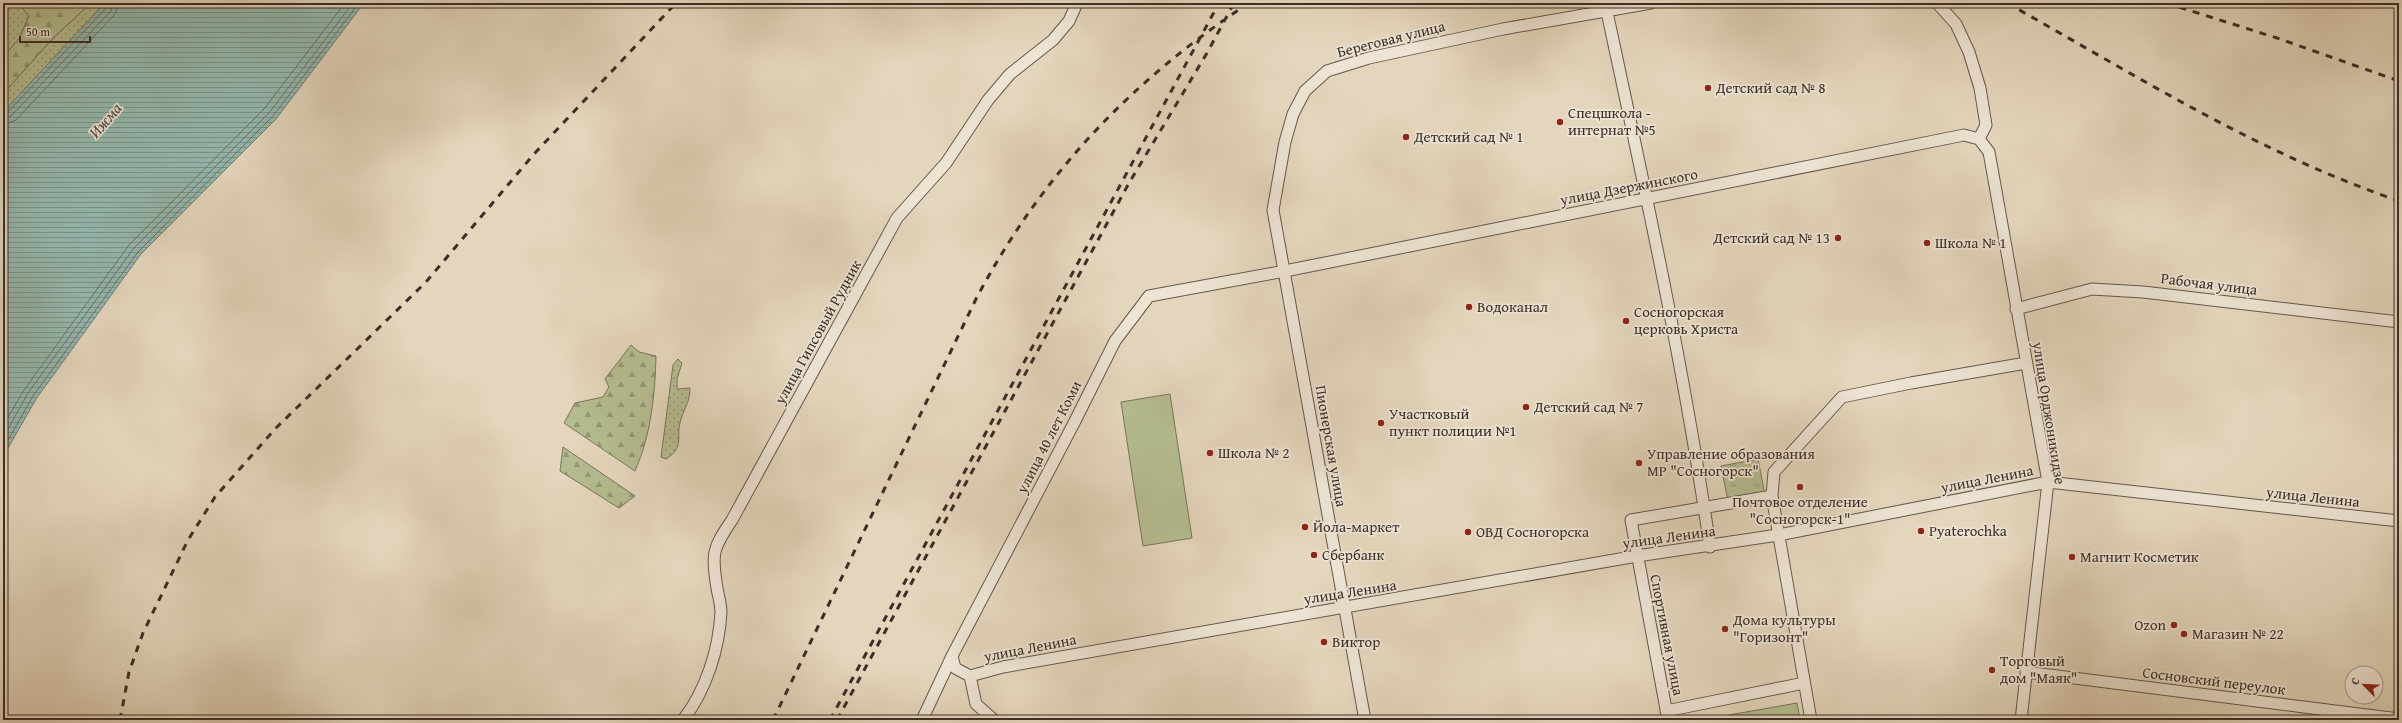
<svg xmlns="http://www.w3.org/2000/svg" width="2402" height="723" font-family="'Gentium Book Plus',serif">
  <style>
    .grass { fill: url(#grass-dots); stroke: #78765c }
    .forest { fill: url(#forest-firs); stroke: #78765c }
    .park { fill: url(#park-tufts); stroke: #78765c }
    .garden { fill: #b5bd90; stroke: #78765c }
    .water { fill: url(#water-rules); stroke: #718179 }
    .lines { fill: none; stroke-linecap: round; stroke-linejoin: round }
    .shore { stroke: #68746b; stroke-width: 1 }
    .minor-casing { stroke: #65584c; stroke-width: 13 }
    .minor { stroke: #ede4d4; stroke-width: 11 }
    .rail { stroke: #3b2e27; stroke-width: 3; stroke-dasharray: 7 7; stroke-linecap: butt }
    .poi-dot { fill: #8f2418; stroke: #ede4d4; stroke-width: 1.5 }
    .labels { text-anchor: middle; stroke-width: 3.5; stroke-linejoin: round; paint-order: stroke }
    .street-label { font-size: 15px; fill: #3b2e27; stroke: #ede4d4 }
    .poi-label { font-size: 15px; fill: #3b2e27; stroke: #ede4d4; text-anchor: start }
    .water-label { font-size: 16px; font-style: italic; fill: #4d4a42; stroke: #ede4d4 }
  </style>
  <defs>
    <pattern id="grass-dots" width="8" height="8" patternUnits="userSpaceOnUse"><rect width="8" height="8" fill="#b5bd90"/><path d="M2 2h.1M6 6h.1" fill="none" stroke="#949a76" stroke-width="1.8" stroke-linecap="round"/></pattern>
    <pattern id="forest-firs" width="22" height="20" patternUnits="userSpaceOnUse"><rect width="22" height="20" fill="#b5bd90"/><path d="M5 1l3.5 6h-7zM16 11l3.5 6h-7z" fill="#949a76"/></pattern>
    <pattern id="park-tufts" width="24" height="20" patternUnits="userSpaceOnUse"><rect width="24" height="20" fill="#b5bd90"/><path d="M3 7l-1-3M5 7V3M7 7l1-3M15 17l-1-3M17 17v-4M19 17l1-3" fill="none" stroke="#949a76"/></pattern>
    <pattern id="water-rules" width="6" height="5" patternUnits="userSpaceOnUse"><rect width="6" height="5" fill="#95b9af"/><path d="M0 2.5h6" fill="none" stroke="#7b978e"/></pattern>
  </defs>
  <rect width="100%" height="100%" fill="#e4d6bd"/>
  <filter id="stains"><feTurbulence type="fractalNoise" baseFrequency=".005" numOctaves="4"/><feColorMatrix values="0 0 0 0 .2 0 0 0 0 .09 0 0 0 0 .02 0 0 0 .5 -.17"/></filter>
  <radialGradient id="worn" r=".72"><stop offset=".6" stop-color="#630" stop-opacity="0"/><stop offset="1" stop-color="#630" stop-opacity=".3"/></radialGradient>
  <path class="grass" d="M3 3H18L29 16 19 39 3 57Z
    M91 3H105L3 112V94L53 38Z
    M678 359 682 363 677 379V389L690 388C690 404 683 409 680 423 676 438 685 447 666 459L661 457 673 365Z"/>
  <path class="forest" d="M18 3H91L53 38 3 94V57L19 39 29 16Z
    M631 345 639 352 656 356C655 395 651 435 635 471L564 423 575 403 603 397 609 387 605 379Z
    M563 447 635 496 619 508 560 471Z"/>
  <path class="park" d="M1758 459 1765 495 1728 501 1721 466Z"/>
  <path class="garden" d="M1170 394 1192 538 1143 546 1121 402Z
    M1797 703 1800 720H1701Z"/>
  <path class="water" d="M105 3H364L276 119 141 254 36 399 3 457V112Z"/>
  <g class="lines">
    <path class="shore" d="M3 114 8 112 107 7 108 3
      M3 119 11 116 111 11 113 3
      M3 125 16 120 115 14 119 3
      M3 426 24 390 129 245 264 109 345 3
      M3 438 28 393 134 248 269 113 353 3
      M3 449 33 396 138 252 273 116 359 3"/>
    <defs>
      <path id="minor" d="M1937 3 1956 24 1969 52 1980 88 1986 125 1979 139
        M1607 12C1645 189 1684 367 1710 547
        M1979 139 1989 152 2048 482 2021 720
        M2016 309 2092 289 2143 292 2399 322
        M952 656 955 668 970 676
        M2026 672 2399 719
        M970 676 1003 667 1637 556 1778 535 2048 482 2399 521
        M970 676 976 704 994 720
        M1666 711 1804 683
        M683 720C706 690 719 650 721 612 721 604 718 595 717 588 711 553 713 548 732 520L897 218 946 163 988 100 1010 74 1053 40 1069 21 1077 3
        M922 720 952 656 1074 423 1115 341 1149 296 1285 271 1964 135 1979 139
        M1365 720 1273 210 1285 142 1293 114 1305 91 1327 71 1369 58 1503 29 1651 3
        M1668 720 1631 520 1772 496
        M1811 720 1772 496 1774 472 1842 397 1911 383 2026 363"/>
    </defs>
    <use href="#minor" class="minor-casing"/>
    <use href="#minor" class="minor"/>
    <path class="rail" d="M2007 3C2137 76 2256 152 2399 201
      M2166 3 2277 38 2399 81
      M120 720 129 672 143 633 188 540 215 497 276 428 426 282 534 154 676 3
      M773 720 976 299C1042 174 1131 81 1249 3
      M830 720 1219 3
      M837 720 1129 183 1207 53 1234 3"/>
  </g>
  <g class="poi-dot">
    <circle cx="1708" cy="88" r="4"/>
    <circle cx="1560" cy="122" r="4"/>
    <circle cx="1406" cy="137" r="4"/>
    <circle cx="1838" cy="238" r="4"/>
    <circle cx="1927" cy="243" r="4"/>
    <circle cx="1469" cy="307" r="4"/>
    <circle cx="1626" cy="321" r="4"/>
    <circle cx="1526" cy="407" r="4"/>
    <circle cx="1381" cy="423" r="4"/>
    <circle cx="1210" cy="453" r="4"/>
    <circle cx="1639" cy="463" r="4"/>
    <circle cx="1800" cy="487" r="4"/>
    <circle cx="1305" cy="527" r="4"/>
    <circle cx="1921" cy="531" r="4"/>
    <circle cx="1468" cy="532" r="4"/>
    <circle cx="1314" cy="555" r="4"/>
    <circle cx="2072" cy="557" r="4"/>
    <circle cx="2174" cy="625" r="4"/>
    <circle cx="1725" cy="629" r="4"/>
    <circle cx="2184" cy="634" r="4"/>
    <circle cx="1324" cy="642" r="4"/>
    <circle cx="1992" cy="670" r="4"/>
  </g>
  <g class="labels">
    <g class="street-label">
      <text transform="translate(1391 39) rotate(-14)" y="5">Береговая улица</text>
      <text transform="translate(1629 187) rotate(-11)" y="5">улица Дзержинского</text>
      <text transform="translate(2209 284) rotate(7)" y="5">Рабочая улица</text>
      <text transform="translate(818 332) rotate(-61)" y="5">улица Гипсовый Рудник</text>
      <text transform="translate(2049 413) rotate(81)" y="5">улица Орджоникидзе</text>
      <text transform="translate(1049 437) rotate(-63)" y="5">улица 40 лет Коми</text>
      <text transform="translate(1331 446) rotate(80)" y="5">Пионерская улица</text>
      <text transform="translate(1987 479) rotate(-11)" y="5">улица Ленина</text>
      <text transform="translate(2313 497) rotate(6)" y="5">улица Ленина</text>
      <text transform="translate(1669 537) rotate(-8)" y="5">улица Ленина</text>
      <text transform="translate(1350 592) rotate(-9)" y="5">улица Ленина</text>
      <text transform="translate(1667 635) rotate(79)" y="5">Спортивная улица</text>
      <text transform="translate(1030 648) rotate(-11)" y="5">улица Ленина</text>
      <text transform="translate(2214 681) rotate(7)" y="5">Сосновский переулок</text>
    </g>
    <g class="poi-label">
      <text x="1716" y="93">Детский сад № 8</text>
      <text x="1568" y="118">Спецшкола -<tspan x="1568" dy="17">интернат №5</tspan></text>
      <text x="1414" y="142">Детский сад № 1</text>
      <text x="1830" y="243" text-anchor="end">Детский сад № 13</text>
      <text x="1935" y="248">Школа № 1</text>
      <text x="1477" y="312">Водоканал</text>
      <text x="1634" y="317">Сосногорская<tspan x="1634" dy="17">церковь Христа</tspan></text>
      <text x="1534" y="412">Детский сад № 7</text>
      <text x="1389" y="419">Участковый<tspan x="1389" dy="17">пункт полиции №1</tspan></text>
      <text x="1218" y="458">Школа № 2</text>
      <text x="1647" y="459">Управление образования<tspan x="1647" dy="17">МР "Сосногорск"</tspan></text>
      <text x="1800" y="507" text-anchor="middle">Почтовое отделение<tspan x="1800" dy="17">"Сосногорск-1"</tspan></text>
      <text x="1313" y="532">Йола-маркет</text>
      <text x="1929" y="536">Pyaterochka</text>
      <text x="1476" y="537">ОВД Сосногорска</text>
      <text x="1322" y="560">Сбербанк</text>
      <text x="2080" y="562">Магнит Косметик</text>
      <text x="1733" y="625">Дома культуры<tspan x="1733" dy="17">"Горизонт"</tspan></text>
      <text x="2166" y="630" text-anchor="end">Ozon</text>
      <text x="2192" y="639">Магазин № 22</text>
      <text x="1332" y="647">Виктор</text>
      <text x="2000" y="666">Торговый<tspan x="2000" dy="17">дом "Маяк"</tspan></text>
    </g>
    <g class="water-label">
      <text transform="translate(105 120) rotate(-49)" y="6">Ижма</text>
    </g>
  </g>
  <rect width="2402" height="723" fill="none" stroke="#e4d6bd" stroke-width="16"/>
  <rect x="4" y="4" width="2394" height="715" fill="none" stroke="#3b2e27" stroke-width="2"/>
  <rect x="8" y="8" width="2386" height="707" fill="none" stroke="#3b2e27"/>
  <g transform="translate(2364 685) rotate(294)"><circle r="19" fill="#ede4d4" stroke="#a69b8f"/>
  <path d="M0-3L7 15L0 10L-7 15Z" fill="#8f2418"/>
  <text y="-6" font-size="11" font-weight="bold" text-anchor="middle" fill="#3b2e27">С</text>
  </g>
  <path d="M20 36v6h70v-6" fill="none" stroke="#3b2e27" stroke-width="2"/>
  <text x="26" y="36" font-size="12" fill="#3b2e27" stroke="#ede4d4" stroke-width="3" paint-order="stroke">50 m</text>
  <rect width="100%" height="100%" filter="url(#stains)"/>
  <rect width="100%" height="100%" fill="url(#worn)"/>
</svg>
